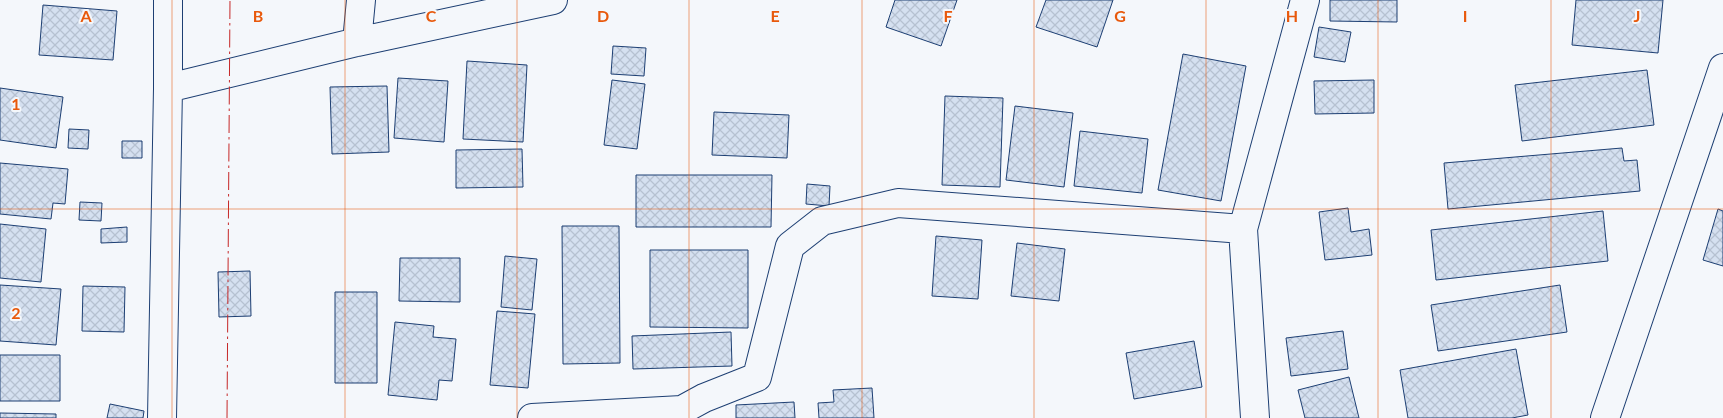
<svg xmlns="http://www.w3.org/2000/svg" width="1723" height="418" font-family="Lato,sans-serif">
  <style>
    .building { fill: url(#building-cross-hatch); stroke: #1d3f73 }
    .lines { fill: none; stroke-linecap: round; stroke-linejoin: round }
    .minor-casing { stroke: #1d3f73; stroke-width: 30 }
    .minor { stroke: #f4f7fb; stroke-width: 28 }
    .power { stroke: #c62828; stroke-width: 1; stroke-dasharray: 18 4 2.5 4; stroke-linecap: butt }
    .grid { fill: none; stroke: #e8590c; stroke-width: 1; stroke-opacity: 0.55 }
    .grid-label { font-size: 16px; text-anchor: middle; font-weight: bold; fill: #e8590c; stroke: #f4f7fb; stroke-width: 4; stroke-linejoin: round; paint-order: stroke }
  </style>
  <defs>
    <pattern id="building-cross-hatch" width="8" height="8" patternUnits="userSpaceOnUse" patternTransform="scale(1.25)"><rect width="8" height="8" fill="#d5e0f0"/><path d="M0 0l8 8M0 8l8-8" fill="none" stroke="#b6c1d1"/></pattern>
  </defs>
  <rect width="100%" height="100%" fill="#f4f7fb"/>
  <path class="building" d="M895 0H957L941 46 886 27Z
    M1046 0H1113L1097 47 1036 27Z
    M1330 0H1397V22L1330 21Z
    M1576 0H1663L1658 53 1572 45Z
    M43 5 117 11 113 60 39 55Z
    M1319 27 1351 32 1345 62 1314 57Z
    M613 46 646 48 644 76 611 74Z
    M1183 54 1246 66 1221 201 1158 190Z
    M467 61 527 65 523 142 463 139Z
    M1647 70 1654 125 1522 141 1515 85Z
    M398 78 448 81 444 142 394 138Z
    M612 80 645 84 637 149 604 145Z
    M1374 80V113L1315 114 1314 81Z
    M387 86 389 152 332 154 330 87Z
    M0 88 63 97 56 148 0 140Z
    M945 96 1003 98 1000 187 942 185Z
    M1015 106 1073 113 1064 187 1006 180Z
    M714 112 789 115 787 158 712 155Z
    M69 129 89 130 88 149 68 148Z
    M1080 131 1148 139 1142 193 1074 186Z
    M122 141H142V158H122Z
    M1622 148 1624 161 1637 160 1640 191 1448 209 1444 163Z
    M522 149 523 187 456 188V150Z
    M0 163 68 169 65 204 53 203 51 219 0 214Z
    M636 175H772L771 227H636Z
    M807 184 830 186 829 206 806 204Z
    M80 202 102 203 101 221 79 220Z
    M1348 208 1351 232 1369 229 1372 255 1325 260 1319 212Z
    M1718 209 1723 211V266L1703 260Z
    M1603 211 1608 261 1436 280 1431 230Z
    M0 224 46 229 41 282 0 278Z
    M562 226H619L620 363 563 364Z
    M127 227V242L101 243V229Z
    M936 236 982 240 978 299 932 296Z
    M1017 243 1065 249 1059 301 1011 296Z
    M650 250H748V328L650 327Z
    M505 256 537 259 532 310 501 307Z
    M400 258H460V302L399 301Z
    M250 271 251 316 219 317 218 272Z
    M0 285 61 289 56 345 0 341Z
    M1560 285 1567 332 1438 351 1431 305Z
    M83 286 125 287 124 332 82 331Z
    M335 292H377V383H335Z
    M497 311 535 314 528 388 490 385Z
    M395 322 434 326 433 337 456 339 452 381 439 380 437 400 388 395Z
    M1343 331 1348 369 1291 376 1286 338Z
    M731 332 732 366 633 369 632 336Z
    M1194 341 1202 387 1134 399 1126 353Z
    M1516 349 1528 415 1512 418H1408L1400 370Z
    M0 355H60V401H0Z
    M1349 377 1359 418H1305L1298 390Z
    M872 388 874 418H819L818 403 834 402 833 390Z
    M794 402 795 418H736V405Z
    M110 404 144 411 143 418H107Z
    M0 413 56 414V418H0Z"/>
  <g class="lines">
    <defs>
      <path id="minor" d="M357 42 361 0
        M168 88 357 42 553 0
        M162 418 168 88V0
        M532 418 682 410 704 398 757 377 790 246 822 221 898 203 1243 229
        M1255 418 1243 229 1305 0
        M1605 418 1723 68"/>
    </defs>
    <use href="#minor" class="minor-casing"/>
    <use href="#minor" class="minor"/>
    <path class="power" d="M227 418 230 0"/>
  </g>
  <path class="grid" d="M172 0V418M345 0V418M517 0V418M689 0V418M862 0V418M1034 0V418M1206 0V418M1378 0V418M1551 0V418M0 209H1723"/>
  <g class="grid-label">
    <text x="86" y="22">A</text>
    <text x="258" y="22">B</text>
    <text x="431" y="22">C</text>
    <text x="603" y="22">D</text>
    <text x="775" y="22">E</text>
    <text x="948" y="22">F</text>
    <text x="1120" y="22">G</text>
    <text x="1292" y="22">H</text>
    <text x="1465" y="22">I</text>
    <text x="1637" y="22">J</text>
    <text x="16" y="110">1</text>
    <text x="16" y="319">2</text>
  </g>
</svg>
